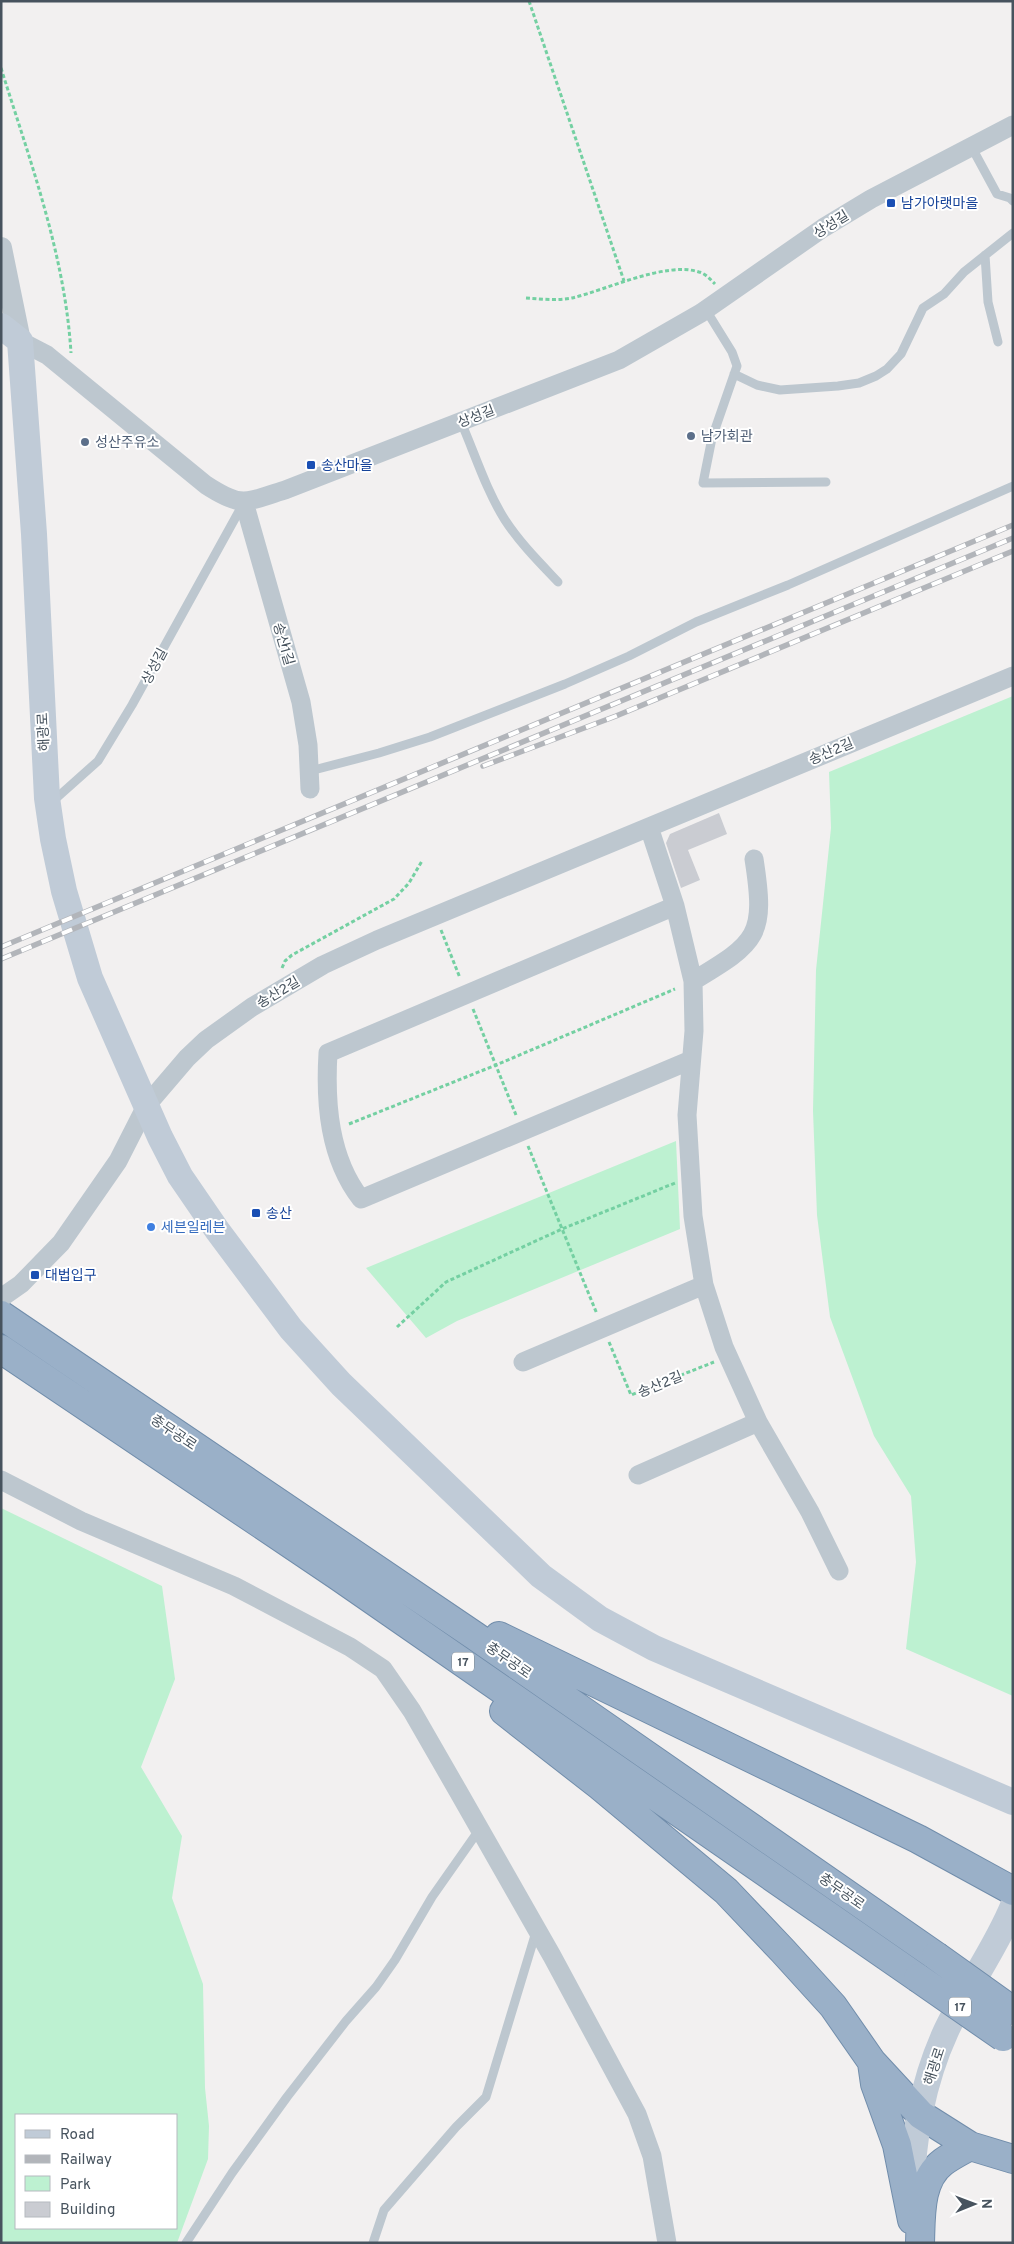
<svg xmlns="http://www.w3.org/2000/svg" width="1014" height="2244" font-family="Overpass,'Noto Sans KR',sans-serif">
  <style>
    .green { fill: #bdf1d1; fill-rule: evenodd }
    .building { fill: #caccd2 }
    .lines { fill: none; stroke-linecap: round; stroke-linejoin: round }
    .trunk-casing { stroke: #718dab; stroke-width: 30 }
    .path { stroke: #74d0a2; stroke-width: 3; stroke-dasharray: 4 2.5; stroke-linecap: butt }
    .service { stroke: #bdc7cf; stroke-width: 9 }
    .minor { stroke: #bdc7cf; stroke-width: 19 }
    .tertiary { stroke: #bdc7cf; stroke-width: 22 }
    .secondary { stroke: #c0cbd7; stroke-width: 26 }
    .trunk { stroke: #9ab0c8; stroke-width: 28 }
    .rail-casing { stroke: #b2b5ba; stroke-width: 5.5 }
    .rail { stroke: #fff; stroke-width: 4; stroke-dasharray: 11; stroke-linecap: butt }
    .trunk-bridge-casing { stroke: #718dab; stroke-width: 30; stroke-linecap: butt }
    .trunk-bridge { stroke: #9ab0c8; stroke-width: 28 }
    .transit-dot { fill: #1a4fb4; stroke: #fff; stroke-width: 2 }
    .service-dot { fill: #5c6f8a; stroke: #fff; stroke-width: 2 }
    .shop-dot { fill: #3f7fe0; stroke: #fff; stroke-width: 2 }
    .labels { text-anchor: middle; stroke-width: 4; stroke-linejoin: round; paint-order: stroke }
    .shield { fill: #fff; stroke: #7e878e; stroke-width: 1 }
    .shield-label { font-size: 12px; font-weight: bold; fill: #47535e }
    .transit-label { font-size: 14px; fill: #164399; stroke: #fff; text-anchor: start }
    .street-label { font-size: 14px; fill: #47535e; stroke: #fff }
    .service-label { font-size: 14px; fill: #4e5e75; stroke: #fff; text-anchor: start }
    .shop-label { font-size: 14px; fill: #366cbe; stroke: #fff; text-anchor: start }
  </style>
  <rect width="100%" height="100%" fill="#f2f0f0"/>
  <path class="green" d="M1013 696V1696L906 1649 916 1562 911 1496 874 1436 830 1317 817 1215 813 1111 816 970 831 828 829 772Z
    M676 1141 680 1229 457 1321 426 1338 366 1268Z
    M1 1508 162 1586 175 1679 141 1767 182 1836 172 1898 203 1984 205 2088 209 2126 208 2159 177 2243H1ZM16 2115H176V2228H16Z"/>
  <path class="building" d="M719 813 727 834 688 850 700 880 681 888 666 843 670 834Z"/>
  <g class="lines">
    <defs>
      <path id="trunk" d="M1 1315 475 1636 936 1956
        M1 1349 338 1576 918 1978
        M499 1636 918 1839 1013 1891
        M504 1711 600 1786 726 1891 783 1951 833 2006 872 2062 921 2115 970 2146 1013 2159
        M872 2063 875 2084 897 2145 912 2220
        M920 2243C921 2216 919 2180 943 2162 951 2156 961 2151 970 2146"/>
    </defs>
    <use href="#trunk" class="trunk-casing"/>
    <path class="path" d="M529 1 624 281
      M1 68C30 161 65 255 71 353
      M526 298C541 299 557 301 572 298 606 290 666 261 699 272 706 274 710 279 715 284
      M441 930 460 978
      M282 968 285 961 292 955 394 899 409 883 422 861
      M473 1009 516 1115
      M349 1124 496 1065 675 989
      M528 1146 597 1314
      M397 1327 446 1282 562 1229 675 1183
      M609 1342 631 1395 714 1362"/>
    <path class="service" d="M971 146 997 194 1010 198 1013 201
      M985 255 988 302 998 342
      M706 310 732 352 737 366 712 438 703 483 826 482
      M734 374 757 385 780 390 838 386 859 383 876 376 887 369 901 354 923 308 944 294 964 272 1013 233
      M461 422C475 454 486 490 505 520 520 543 539 562 558 582
      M310 771 379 753 430 737 565 684 629 656 696 622 788 585 1013 486
      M52 802 98 761 132 705 243 504
      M186 2243 232 2173 287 2097 346 2021 376 1987 395 1960 432 1897 479 1830
      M373 2243 384 2210 456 2127 486 2097 536 1932"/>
    <path class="minor" d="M20 341 47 355 206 485C243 509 245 502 285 490L619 360 701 313 823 228 871 199 1013 125
      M244 502 301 702 308 745 310 789
      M649 827 675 906 693 981 694 1031 687 1115 693 1216 704 1285 724 1347 758 1422 810 1512 839 1571
      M675 906 328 1053C325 1103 329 1158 361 1199L691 1060
      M693 981C758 942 766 936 754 859
      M1 1298 21 1284 61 1243 118 1161 146 1106 187 1058 206 1040 252 1007 323 965 377 940 1013 676
      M523 1362 704 1285
      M638 1475 758 1422
      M1 1480 81 1521 234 1586 350 1647 383 1669 412 1711 458 1791 552 1956 637 2114 652 2156 667 2243"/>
    <path class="tertiary" d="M1 248 20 341"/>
    <path class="secondary" d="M1 326 20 341 34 534 47 798 53 839 64 891 90 978 160 1137 180 1176 217 1230 291 1329 341 1384 541 1576 600 1619 654 1648 1013 1802
      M912 2194C912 2139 923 2081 946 2031 966 1988 995 1950 1013 1906"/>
    <use href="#trunk" class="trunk"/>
    <defs>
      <path id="rail" d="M483 766 616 716 1013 551
        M1 947 1013 525
        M1 959 1013 538"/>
    </defs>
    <use href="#rail" class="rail-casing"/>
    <use href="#rail" class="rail"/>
    <defs>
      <path id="trunk-bridge" d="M936 1956 1013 2011
        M918 1978 1003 2037"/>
    </defs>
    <use href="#trunk-bridge" class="trunk-bridge-casing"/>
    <use href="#trunk-bridge" class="trunk-bridge"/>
  </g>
  <g class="transit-dot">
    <rect x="886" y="198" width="10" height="10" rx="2.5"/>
    <rect x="306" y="460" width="10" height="10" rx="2.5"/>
    <rect x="251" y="1208" width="10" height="10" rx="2.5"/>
    <rect x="30" y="1270" width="10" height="10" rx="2.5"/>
  </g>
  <g class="service-dot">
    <circle cx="691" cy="436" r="5"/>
    <circle cx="85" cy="442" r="5"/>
  </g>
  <circle class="shop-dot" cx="151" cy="1227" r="5"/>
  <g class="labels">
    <g class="shield">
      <rect x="452" y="1652.5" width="22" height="19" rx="4"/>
      <rect x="949" y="1997.5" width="22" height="19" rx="4"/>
    </g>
    <g class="shield-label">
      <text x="463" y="1666">17</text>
      <text x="960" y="2011">17</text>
    </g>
    <g class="transit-label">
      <text x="901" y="208">남가아랫마을</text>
      <text x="321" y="470">송산마을</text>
      <text x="266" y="1218">송산</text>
      <text x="45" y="1280">대법입구</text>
    </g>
    <g class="street-label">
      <text transform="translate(831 224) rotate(-32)" y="5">상성길</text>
      <text transform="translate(476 416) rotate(-21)" y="5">상성길</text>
      <text transform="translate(284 644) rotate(74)" y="5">송산1길</text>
      <text transform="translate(154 666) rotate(-62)" y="5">상성길</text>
      <text transform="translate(43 732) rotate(-93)" y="5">해광로</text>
      <text transform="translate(831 751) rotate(-23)" y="5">송산2길</text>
      <text transform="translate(278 992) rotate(-31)" y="5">송산2길</text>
      <text transform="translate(660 1384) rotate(-22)" y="5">송산2길</text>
      <text transform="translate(174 1432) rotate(34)" y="5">충무공로</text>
      <text transform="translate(509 1660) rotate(35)" y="5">충무공로</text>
      <text transform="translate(842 1891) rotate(35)" y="5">충무공로</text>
      <text transform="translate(934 2066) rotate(-72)" y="5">해광로</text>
    </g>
    <g class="service-label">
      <text x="701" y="441">남가회관</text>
      <text x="95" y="447">성산주유소</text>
    </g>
    <g class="shop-label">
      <text x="161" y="1232">세븐일레븐</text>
    </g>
  </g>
  <rect width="1014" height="2244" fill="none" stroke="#47535e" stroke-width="5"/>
  <rect x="15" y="2114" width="162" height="115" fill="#ffffff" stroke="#b5babf"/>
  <rect x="25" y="2130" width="25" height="8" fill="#c0cbd7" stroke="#b5babf"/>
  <text x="60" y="2139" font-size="15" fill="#47535e">Road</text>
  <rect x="25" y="2155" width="25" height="8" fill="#b2b5ba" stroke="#b5babf"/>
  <text x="60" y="2164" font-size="15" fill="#47535e">Railway</text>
  <rect x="25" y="2176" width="25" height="15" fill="#bdf1d1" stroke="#b5babf"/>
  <text x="60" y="2189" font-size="15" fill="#47535e">Park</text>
  <rect x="25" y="2202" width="25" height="15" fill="#caccd2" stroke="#b5babf"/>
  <text x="60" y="2214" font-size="15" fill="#47535e">Building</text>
  <g transform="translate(974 2204) rotate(89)" stroke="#ffffff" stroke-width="4" paint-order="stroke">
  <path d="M0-4L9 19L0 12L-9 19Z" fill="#47535e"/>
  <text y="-8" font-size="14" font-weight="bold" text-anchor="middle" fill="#47535e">N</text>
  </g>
</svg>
